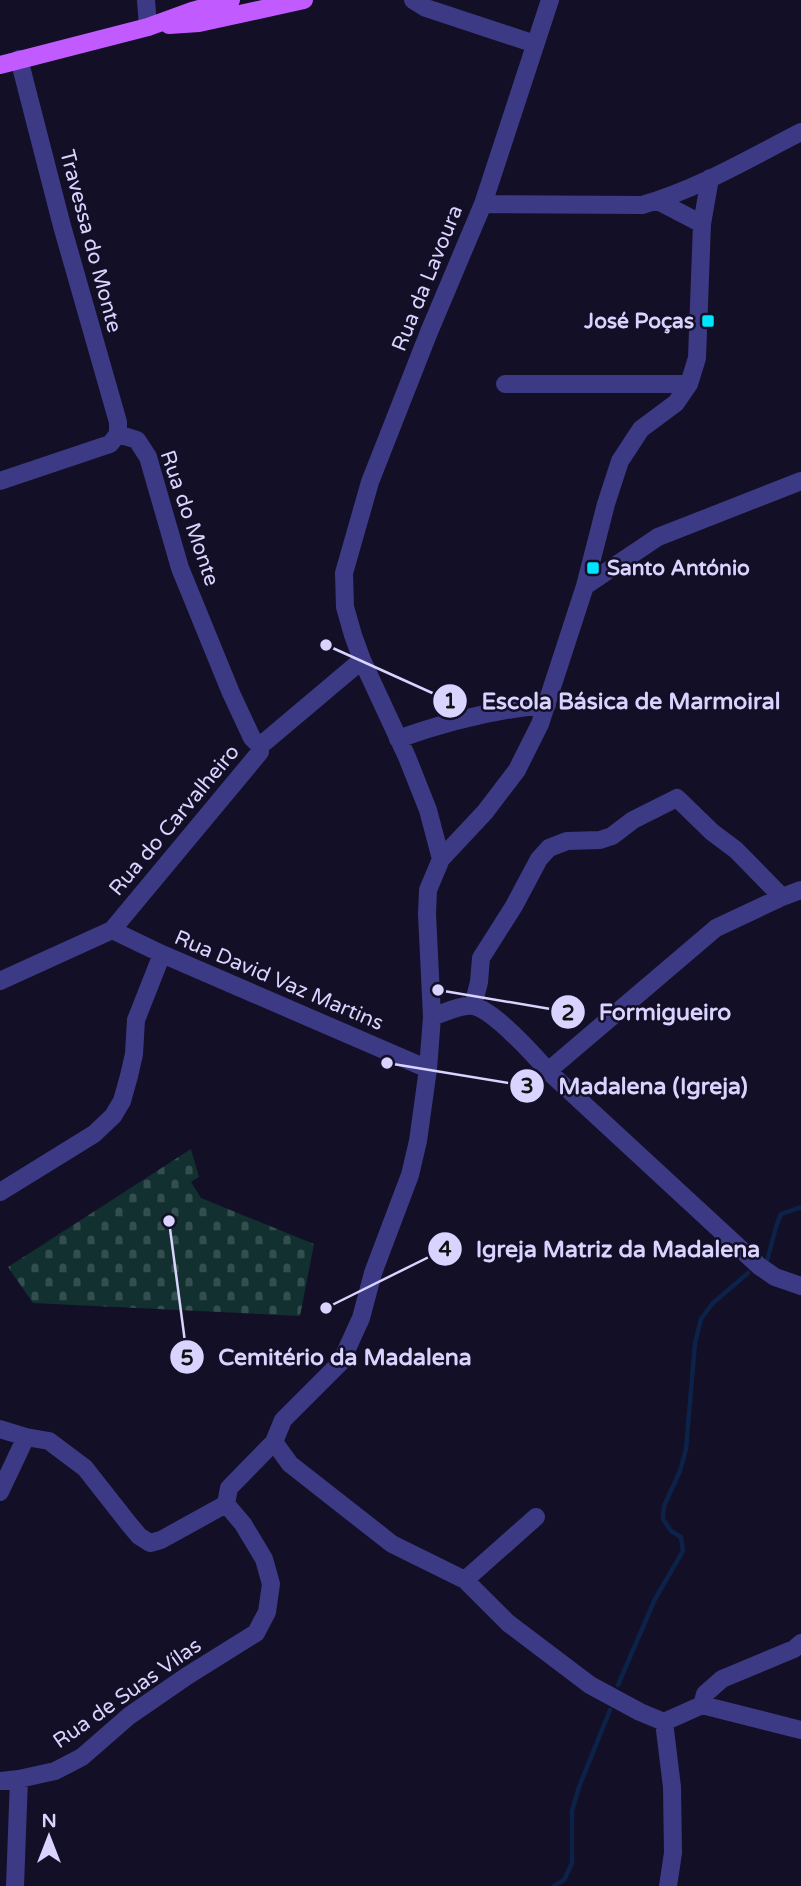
<svg xmlns="http://www.w3.org/2000/svg" width="801" height="1886" font-family="'Varela Round',sans-serif">
  <style>
    .cemetery { fill: url(#cemetery-stones) }
    .lines { fill: none; stroke-linecap: round; stroke-linejoin: round }
    .stream { stroke: #0c2248; stroke-width: 4.5 }
    .minor { stroke: #3d3a85; stroke-width: 18 }
    .major { stroke: #c25bff; stroke-width: 18 }
    .poi-dot { fill: #00e5ff; stroke: #130f26; stroke-width: 2.5 }
    .labels { text-anchor: middle; stroke-width: 5; stroke-linejoin: round; paint-order: stroke }
    .street-label { font-size: 21px; fill: #d9d4ff; stroke: #130f26 }
    .poi-label { font-size: 21px; font-weight: bold; fill: #d9d4ff; stroke: #130f26; text-anchor: end }
    .leader { fill: none; stroke: #d9d4ff; stroke-width: 2.5 }
    .callout-dot { fill: #d9d4ff; stroke: #130f26; stroke-width: 2.5 }
    .mark-label { font-size: 21px; text-anchor: middle; font-weight: bold; fill: #111 }
    .callout-label { font-size: 23px; text-anchor: middle; font-weight: bold; fill: #d9d4ff; stroke: #130f26; stroke-width: 5; stroke-linejoin: round; paint-order: stroke }
  </style>
  <defs>
    <pattern id="cemetery-stones" width="16" height="16" patternUnits="userSpaceOnUse" patternTransform="scale(1.75)"><rect width="16" height="16" fill="#12302f"/><path d="M2 7V4a2 2 0 0 1 4 0v3zM10 15v-3a2 2 0 0 1 4 0v3z" fill="#344d4e"/></pattern>
  </defs>
  <rect width="100%" height="100%" fill="#130f26"/>
  <path class="cemetery" d="M191 1149 199 1177 191 1182 201 1198 314 1244 300 1316 33 1303 8 1267Z"/>
  <g class="lines">
    <path class="stream" d="M767 1261 776 1227 781 1214 801 1207
      M618 1685 655 1599 683 1551 681 1537 671 1531 663 1519 664 1506 680 1471 686 1449 695 1343 701 1319 712 1304 748 1273
      M554 1886 564 1880 572 1863V1811L579 1787 610 1710"/>
    <path class="minor" d="M146 0 148 27
      M413 0 426 8 535 44
      M19 59 62 226 118 422V434
      M658 201 702 224
      M483 204 642 205C698 189 750 158 801 132
      M505 384H689
      M118 434 137 440 148 457 180 568 231 693 252 738 260 746
      M0 481 110 444 118 434
      M585 586 658 537 801 481
      M398 739C446 722 496 709 547 705
      M441 859 428 810 407 757 362 660 353 635 345 607 344 573 370 482 429 332 483 204 550 0
      M112 930 162 954 428 1069
      M0 981 112 930 260 752V746L362 660
      M473 1006 479 982 481 958 514 906 539 859 549 848 567 841 600 840 612 836 633 820 677 798 712 832 736 850 782 897
      M432 1017C444 1013 461 1004 474 1006 494 1011 534 1055 548 1071L759 1266 775 1277 801 1286
      M548 1071 716 928 782 897 801 890
      M0 1192 94 1134 113 1116 122 1101 129 1076 134 1054 136 1020 162 954
      M0 1429 26 1437 49 1441 85 1468 129 1524 139 1536 150 1543 161 1540 226 1504 229 1488 274 1442 283 1420 341 1362 361 1318 373 1273 410 1175 418 1141 428 1069 432 1017 427 914 428 890 441 859 485 812 517 770 540 724 585 586 606 504 620 461 641 429 676 403 689 384 697 358 702 224 710 178
      M274 1442 290 1464 392 1544 465 1580 508 1623 590 1685 640 1712 664 1722 702 1705 801 1730
      M0 1492 26 1437
      M465 1580 536 1517
      M702 1705 705 1694 722 1679 794 1649 801 1643
      M664 1722 672 1787 673 1853 668 1886
      M0 1781 19 1779 55 1771 82 1757 129 1716 187 1676 256 1633 267 1612 271 1584 264 1559 243 1524 226 1504
      M15 1886 19 1779"/>
    <path class="major" d="M169 25 199 23 304 0
      M0 65 148 27 192 11 231 0"/>
  </g>
  <g class="poi-dot">
    <rect x="701" y="314" width="14" height="14" rx="3.5"/>
    <rect x="586" y="561" width="14" height="14" rx="3.5"/>
  </g>
  <g class="labels">
    <g class="street-label">
      <text transform="translate(91 241) rotate(75)" y="7">Travessa do Monte</text>
      <text transform="translate(427 278) rotate(-68)" y="7">Rua da Lavoura</text>
      <text transform="translate(190 518) rotate(71)" y="7">Rua do Monte</text>
      <text transform="translate(174 820) rotate(-50)" y="7">Rua do Carvalheiro</text>
      <text transform="translate(279 980) rotate(23)" y="7">Rua David Vaz Martins</text>
      <text transform="translate(127 1693) rotate(-35)" y="7">Rua de Suas Vílas</text>
    </g>
    <g class="poi-label">
      <text x="694" y="328">José Poças</text>
      <text x="607" y="575" text-anchor="start">Santo António</text>
    </g>
  </g>
  <path class="leader" d="M326 645L450 701M438 990L568 1012M387 1063L527 1086M326 1308L445 1249M169 1221L187 1357"/>
  <g class="callout-dot">
    <circle cx="326" cy="645" r="7"/>
    <circle cx="438" cy="990" r="7"/>
    <circle cx="387" cy="1063" r="7"/>
    <circle cx="326" cy="1308" r="7"/>
    <circle cx="169" cy="1221" r="7"/>
    <circle cx="450" cy="701" r="18"/>
    <circle cx="568" cy="1012" r="18"/>
    <circle cx="527" cy="1086" r="18"/>
    <circle cx="445" cy="1249" r="18"/>
    <circle cx="187" cy="1357" r="18"/>
  </g>
  <g class="mark-label">
    <text x="450" y="708">1</text>
    <text x="568" y="1020">2</text>
    <text x="527" y="1093">3</text>
    <text x="445" y="1256">4</text>
    <text x="187" y="1365">5</text>
  </g>
  <g class="callout-label">
    <text x="631" y="709">Escola Básica de Marmoiral</text>
    <text x="665" y="1020">Formigueiro</text>
    <text x="653" y="1094">Madalena (Igreja)</text>
    <text x="618" y="1257">Igreja Matriz da Madalena</text>
    <text x="345" y="1365">Cemitério da Madalena</text>
  </g>
  <g transform="translate(49 1837)" stroke="#130f26" stroke-width="5" paint-order="stroke">
  <path d="M0-5L12 26L0 18L-12 26Z" fill="#d9d4ff"/>
  <text y="-10" font-size="19" font-weight="bold" text-anchor="middle" fill="#d9d4ff">N</text>
  </g>
</svg>
